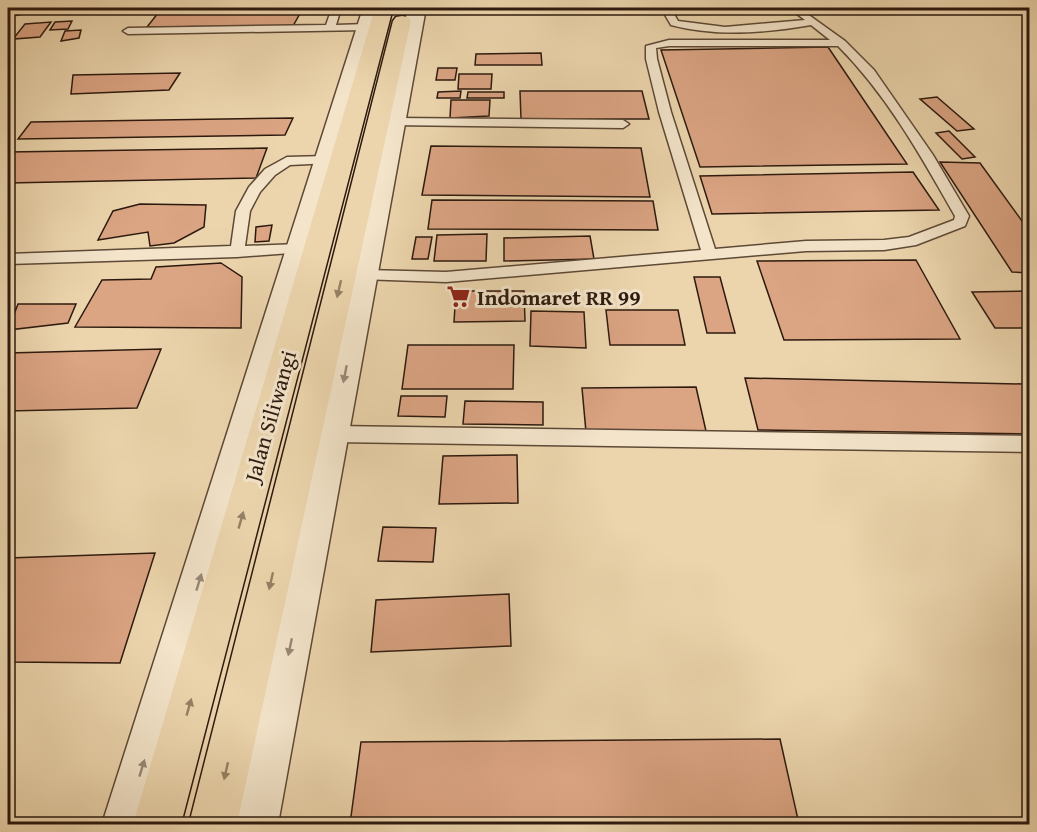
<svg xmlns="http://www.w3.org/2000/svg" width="1037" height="832" font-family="'Gentium Book Plus',serif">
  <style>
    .building { fill: #dba483; stroke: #2d1a0f; stroke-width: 1.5 }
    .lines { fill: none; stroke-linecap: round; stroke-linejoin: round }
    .service-casing { stroke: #5d4936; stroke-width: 3 }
    .minor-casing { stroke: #5d4936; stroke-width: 3 }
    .tertiary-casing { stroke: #5d4936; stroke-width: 3 }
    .trunk-casing { stroke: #2d1a0f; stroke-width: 3 }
    .service { fill: #f3e4ca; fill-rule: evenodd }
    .minor { fill: #f3e4ca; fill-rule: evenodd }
    .tertiary { fill: #f3e4ca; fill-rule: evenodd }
    .trunk { fill: #ecd5ad; fill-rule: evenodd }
    .oneway { fill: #968166 }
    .oneway2 { fill: #9a8976 }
    .labels { text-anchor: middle; stroke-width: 6; stroke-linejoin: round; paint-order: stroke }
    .poi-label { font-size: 22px; font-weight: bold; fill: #2d1a0f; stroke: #f3e4ca; text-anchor: start }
    .street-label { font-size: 22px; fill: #2d1a0f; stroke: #f3e4ca }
  </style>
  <rect width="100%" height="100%" fill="#ecd5ad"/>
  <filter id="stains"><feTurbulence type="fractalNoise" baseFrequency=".00333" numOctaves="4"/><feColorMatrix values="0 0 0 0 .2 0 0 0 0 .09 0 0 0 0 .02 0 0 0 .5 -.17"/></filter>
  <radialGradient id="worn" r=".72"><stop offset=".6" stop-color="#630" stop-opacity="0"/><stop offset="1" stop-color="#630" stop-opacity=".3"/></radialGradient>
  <path class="building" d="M162 8H303L293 26 147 27Z
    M72 21 68 29 50 30 55 22Z
    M51 22 40 37 13 39 25 24Z
    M81 30 79 38 61 41 65 31Z
    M828 47 907 164 700 167 661 50Z
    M541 53 542 65H475L476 54Z
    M438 68H457L455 80H436Z
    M180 73 169 90 71 94 73 75Z
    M459 74H492L491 89H458Z
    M461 91 460 98H437L438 92Z
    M520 91H642L649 119H521Z
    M468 92H504V98H467Z
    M937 97 974 129 957 131 920 99Z
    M451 100H490L489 116 450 118Z
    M293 118 285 135 18 139 31 122Z
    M949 131 975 157 962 159 936 133Z
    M431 146 641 148 650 197 422 195Z
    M267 148 256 178 8 183V152Z
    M940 162 980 163 1030 232V273L1012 272Z
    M913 172 939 210 712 214 700 176Z
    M432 200 653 201 658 230 428 229Z
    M140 204 206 205 204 227 174 243 150 246 148 232 98 240 113 211Z
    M272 225 269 241 255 242 256 227Z
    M487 234 486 261H434L437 235Z
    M590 236 594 259 504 261V238Z
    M416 237H432L428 259H412Z
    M916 260 960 339 784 340 757 261Z
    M221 263 242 277 241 328 75 327 102 280 151 279 156 267Z
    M694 277H720L735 333H707Z
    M456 291H524L525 321 454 322Z
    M1030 291V328H995L972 292Z
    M18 304H76L68 323 8 330Z
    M606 310H678L685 345H610Z
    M531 311 584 312 586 348 530 346Z
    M408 345H514L513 389H402Z
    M161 349 137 408 8 411V353Z
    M745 378 1022 384 1030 398V434L758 430Z
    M696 387 706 431 586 432 582 388Z
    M401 396H447L445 417 398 416Z
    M465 401 543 402V425L463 424Z
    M517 455 518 503 439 504 443 456Z
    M383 527 436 528 433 562 378 561Z
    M155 553 120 663 8 662V558Z
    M509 594 511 646 371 652 376 600Z
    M780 739 799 824H350L361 742Z"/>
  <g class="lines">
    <defs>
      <path id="service" d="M332 8H341L336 25 367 24 372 27 367 30 128 34 123 31 128 28 326 25Z
        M671 8H687L674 14 678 21 725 27 805 20 789 8H799L845 41 874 70 933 155 969 216 965 226 916 245 884 250 806 251 446 282 360 279 357 275 365 270 446 272 701 250 659 112 646 59V46L669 40H830L811 25C764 33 717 37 671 25L664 13ZM669 46H838C887 95 921 156 955 216L954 220 909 237 884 240 806 241 715 249 671 112 657 59 656 48Z
        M395 118 623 120 629 124 623 128 391 125 389 122Z
        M326 156 332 160 330 163 290 165 275 175 260 192 250 211 245 246 299 244 306 249 304 252 237 257 8 264V254L231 246 236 211 249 187 265 169 287 157Z
        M334 426 1030 436V452L334 442 328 440 325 434 328 428Z"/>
      <path id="minor" d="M8 8H36L33 12 8 16Z"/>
      <path id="tertiary" d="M363 8H381L150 824H102Z
        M408 8H426L278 824H230Z"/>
      <path id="trunk" d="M375 8H393L181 824H133Z
        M402 16 408 17 411 21 237 824H189L393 21 396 17Z"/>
    </defs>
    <use href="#service" class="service-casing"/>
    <use href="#minor" class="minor-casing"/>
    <use href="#tertiary" class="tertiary-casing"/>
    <use href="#trunk" class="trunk-casing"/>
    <use href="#service" class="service"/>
    <use href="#minor" class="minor"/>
    <use href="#tertiary" class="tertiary"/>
    <use href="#trunk" class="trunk"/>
  </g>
  <defs><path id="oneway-solid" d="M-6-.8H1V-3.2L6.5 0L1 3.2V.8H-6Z" transform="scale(1.5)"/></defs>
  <g class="oneway">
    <use href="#oneway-solid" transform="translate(339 289) rotate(103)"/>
    <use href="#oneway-solid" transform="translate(241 520) rotate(-74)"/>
    <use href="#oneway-solid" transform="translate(271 581) rotate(103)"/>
    <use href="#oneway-solid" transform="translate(189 707) rotate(-74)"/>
    <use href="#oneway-solid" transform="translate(226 771) rotate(103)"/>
  </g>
  <g class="oneway2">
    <use href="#oneway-solid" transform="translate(345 374) rotate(101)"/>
    <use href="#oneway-solid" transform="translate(199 582) rotate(-73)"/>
    <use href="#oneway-solid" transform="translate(290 647) rotate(102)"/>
    <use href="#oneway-solid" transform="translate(142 768) rotate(-73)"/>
  </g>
  <defs>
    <symbol id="supermarket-bare" viewBox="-9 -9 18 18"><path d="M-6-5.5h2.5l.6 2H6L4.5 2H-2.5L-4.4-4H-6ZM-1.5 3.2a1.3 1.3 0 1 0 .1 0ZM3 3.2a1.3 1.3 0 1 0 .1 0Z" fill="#8f2418" stroke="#f3e4ca" stroke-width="2.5" paint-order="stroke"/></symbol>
  </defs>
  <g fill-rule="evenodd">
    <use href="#supermarket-bare" x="442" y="280" width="33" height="33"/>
  </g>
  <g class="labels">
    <g class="poi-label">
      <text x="477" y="305">Indomaret RR 99</text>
    </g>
    <g class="street-label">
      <text transform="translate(270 416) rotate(-74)" y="8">Jalan Siliwangi</text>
    </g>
  </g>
  <rect width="1037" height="832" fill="none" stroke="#ecd5ad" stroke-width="30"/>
  <rect x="9" y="9" width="1019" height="814" fill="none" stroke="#2d1a0f" stroke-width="3"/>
  <rect x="15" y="15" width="1007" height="802" fill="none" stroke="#2d1a0f" stroke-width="1.5"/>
  <rect width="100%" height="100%" filter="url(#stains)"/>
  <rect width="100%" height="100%" fill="url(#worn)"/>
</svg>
